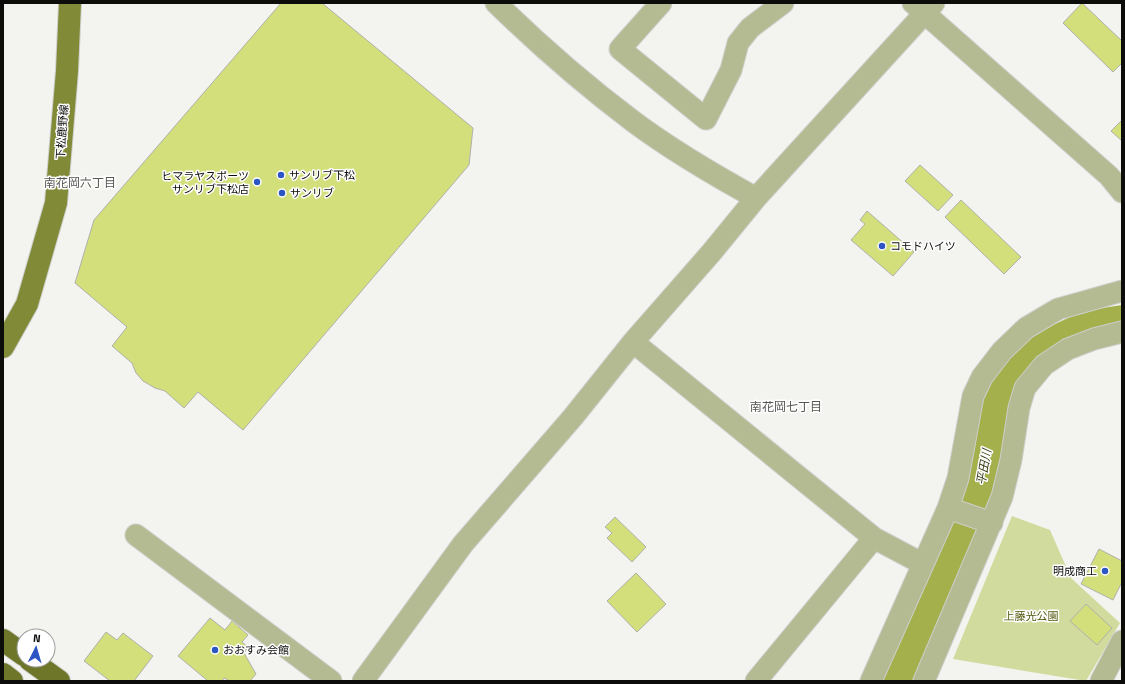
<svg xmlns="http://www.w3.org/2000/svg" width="1125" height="684" font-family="'Titillium Web','Noto Sans JP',sans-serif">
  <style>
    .green { fill: #d2db9e }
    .water { fill: #a4b04b }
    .building { fill: #d3df7b; stroke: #b0b0ac }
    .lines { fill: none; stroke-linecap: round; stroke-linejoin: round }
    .minor-casing { stroke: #cecfcb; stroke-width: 23 }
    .major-casing { stroke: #cecfcb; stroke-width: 24 }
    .highway-casing { stroke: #cecfcb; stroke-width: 24 }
    .minor { stroke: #b4bb92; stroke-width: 21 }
    .major { stroke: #818a37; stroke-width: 22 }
    .highway { stroke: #6e762a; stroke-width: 22 }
    .poi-dot { fill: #2d56c5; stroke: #fff; stroke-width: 1.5 }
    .labels { text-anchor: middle; stroke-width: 3; stroke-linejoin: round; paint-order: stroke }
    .street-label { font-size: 11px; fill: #0c0c0b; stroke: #fff }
    .poi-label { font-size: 11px; fill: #0c0c0b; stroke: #fff; text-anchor: start }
    .park-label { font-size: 11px; fill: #52590e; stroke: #fff }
    .neighbourhood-label { font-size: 12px; fill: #565753; stroke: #fff }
    .water-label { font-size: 12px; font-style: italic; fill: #363b11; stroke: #fff }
  </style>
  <rect width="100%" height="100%" fill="#f3f4ef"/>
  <path class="green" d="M1012 516 1050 530 1071 578 1120 623 1086 681 953 659Z"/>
  <path class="water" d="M1122 305V325L1071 339 1035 359 1014 393 1004 465 973 555 912 681H882L975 428 987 384 1010 352 1038 332 1083 311Z"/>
  <path class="building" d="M281 3H322L473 128 469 165 243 430 198 392 184 408 165 391 155 388 143 381 136 373 132 363 112 346 127 327 75 283 94 220Z
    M1082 3 1122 41V63L1113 72 1063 23Z
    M1122 120V141L1111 131Z
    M920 165 953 195 938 211 905 181Z
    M961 200 1021 257 1004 274 945 217Z
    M867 211 914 252 893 276 851 240 865 224 860 220Z
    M615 517 646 547 632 562 607 538 612 533 605 527Z
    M1099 549 1122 561V582L1113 600 1081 584Z
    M636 573 666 604 637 632 607 601Z
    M1086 604 1112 628 1097 645 1070 621Z
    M210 618 225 630 232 621 248 635 242 642 248 647 244 653 256 674 250 681H230L224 678 222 681H208L178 656Z
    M106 632 117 640 123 633 153 656 134 681H110L84 661Z"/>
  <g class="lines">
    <defs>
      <path id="minor" d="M496 3C539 45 586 86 634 122 673 151 714 175 756 198
        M661 3 620 49 706 119 731 70 738 43 750 28 783 3
        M913 3 1109 176 1122 192
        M633 342 874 538 756 681
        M948 508 992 523
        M136 535 331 681
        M874 538 923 564
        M363 681 463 544 573 417 633 342 711 253 756 198 934 3
        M871 681 948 508 958 478 973 396 982 377 1002 351 1026 328 1058 309 1122 291
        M924 681 1002 497 1011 460 1019 408 1025 388 1044 365 1068 349 1094 339 1122 332
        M1101 681 1122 641"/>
      <path id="major" d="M3 347 27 304 56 203 67 71 70 3"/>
      <path id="highway" d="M3 640 24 655
        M30 660 59 681
        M3 674 12 681"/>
    </defs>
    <use href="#minor" class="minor-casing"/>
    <use href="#major" class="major-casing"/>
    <use href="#highway" class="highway-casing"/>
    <use href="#minor" class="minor"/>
    <use href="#major" class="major"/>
    <use href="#highway" class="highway"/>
  </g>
  <g class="poi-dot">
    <circle cx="281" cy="175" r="4"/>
    <circle cx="257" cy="182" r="4"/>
    <circle cx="282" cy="193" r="4"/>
    <circle cx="882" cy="246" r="4"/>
    <circle cx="1105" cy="571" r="4"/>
    <circle cx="215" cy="650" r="4"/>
  </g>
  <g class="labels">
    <g class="street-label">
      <text transform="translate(62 132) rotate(-86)" y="4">下松鹿野線</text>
    </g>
    <g class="poi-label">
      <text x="289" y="179">サンリブ下松</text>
      <text x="249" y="180" text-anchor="end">ヒマラヤスポーツ<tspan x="249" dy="13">サンリブ下松店</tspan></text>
      <text x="290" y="197">サンリブ</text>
      <text x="890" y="250">コモドハイツ</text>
      <text x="1097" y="575" text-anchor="end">明成商工</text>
      <text x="223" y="654">おおすみ会館</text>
    </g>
    <g class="park-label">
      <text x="1031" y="620">上藤光公園</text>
    </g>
    <g class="neighbourhood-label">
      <text x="80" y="187">南花岡六丁目</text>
      <text x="786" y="411">南花岡七丁目</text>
    </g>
    <g class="water-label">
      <text transform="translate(984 467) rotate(-80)" y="4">平田川</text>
    </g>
  </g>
  <rect width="1125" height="684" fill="none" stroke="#0c0c0b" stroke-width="8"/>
  <g transform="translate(36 648) rotate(5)"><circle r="19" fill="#ffffff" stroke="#9e9e9d"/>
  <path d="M0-3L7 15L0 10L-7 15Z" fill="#2d56c5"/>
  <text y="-6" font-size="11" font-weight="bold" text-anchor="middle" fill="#0c0c0b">N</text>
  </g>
</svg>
